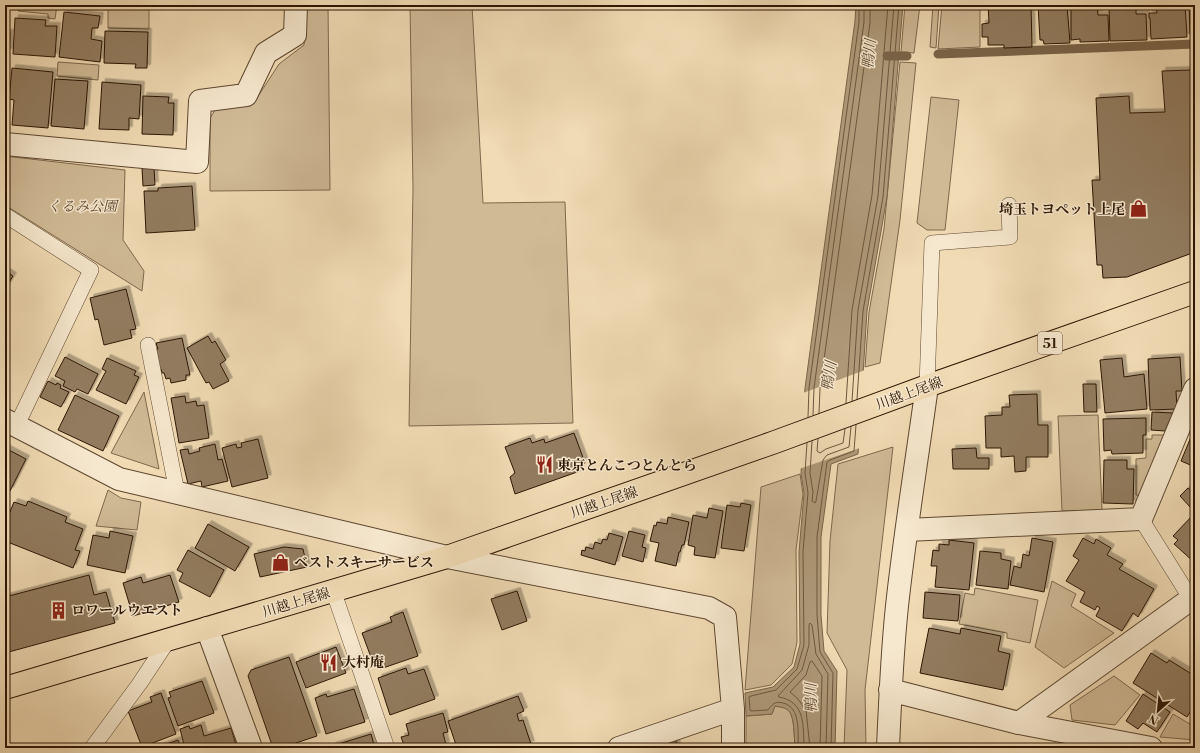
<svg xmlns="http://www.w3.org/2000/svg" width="1200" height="753" font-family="'Libre Bodoni','Noto Serif JP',serif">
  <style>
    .green { fill: #d0ba96; stroke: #7e684d }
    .water { fill: #ae9878; stroke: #7a644a }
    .pier { fill: #f1dbb4 }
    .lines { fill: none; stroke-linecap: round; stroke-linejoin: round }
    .shore { stroke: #6d573e; stroke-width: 1 }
    .stream { stroke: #7a644a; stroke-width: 9 }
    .building { fill: #927c60; stroke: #2c1604; filter: url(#shadow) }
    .service-casing { stroke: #5d4730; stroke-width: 16 }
    .minor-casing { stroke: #5d4730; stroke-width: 24 }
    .tertiary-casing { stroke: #5d4730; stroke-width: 24 }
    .primary-casing { stroke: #2c1604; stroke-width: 24 }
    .service { stroke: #f6e8ce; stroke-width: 15 }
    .minor { stroke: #f6e8ce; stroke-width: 22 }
    .tertiary { stroke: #f6e8ce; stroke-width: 22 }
    .primary { stroke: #f1dbb4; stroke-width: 22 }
    .labels { text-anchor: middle; stroke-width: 3; stroke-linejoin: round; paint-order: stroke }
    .shield { fill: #f6e8ce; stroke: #695541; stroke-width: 1 }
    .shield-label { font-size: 13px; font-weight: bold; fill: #2c1604 }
    .park-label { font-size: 14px; font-style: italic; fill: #5d4730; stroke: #f6e8ce }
    .poi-label { font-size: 14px; font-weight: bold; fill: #2c1604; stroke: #f6e8ce; text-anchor: start }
    .street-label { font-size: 14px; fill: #2c1604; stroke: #f6e8ce }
    .water-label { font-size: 15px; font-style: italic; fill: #604a32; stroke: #f6e8ce }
  </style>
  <defs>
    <filter id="shadow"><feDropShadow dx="3.5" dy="-3.5" stdDeviation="0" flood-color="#0004"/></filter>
  </defs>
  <rect width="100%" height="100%" fill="#f1dbb4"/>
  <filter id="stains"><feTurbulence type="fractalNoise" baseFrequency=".005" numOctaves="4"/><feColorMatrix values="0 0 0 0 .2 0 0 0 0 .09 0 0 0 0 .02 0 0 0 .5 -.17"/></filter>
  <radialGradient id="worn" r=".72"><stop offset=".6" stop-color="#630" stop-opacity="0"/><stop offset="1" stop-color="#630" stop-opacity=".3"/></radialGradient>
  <path class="green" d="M18 5H57L55 19 48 18V14L18 11Z
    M64 5H105V10Z
    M108 5H149V29L108 28Z
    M307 5H328L330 190 210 191V118L217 107 255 101 279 64 304 45Z
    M410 5H472L483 203 565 202 573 423 409 426 413 188Z
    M905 5H920L914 53 901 52Z
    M933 5H939L936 48 930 47Z
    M942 5H980V47L938 49Z
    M58 62 99 65 98 80 57 76Z
    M900 62 916 63 900 220 880 363 865 367 869 312 884 229Z
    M931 97 959 100 945 230H927L917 223Z
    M5 156 125 170 123 240 144 271 142 291 5 205Z
    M144 392 159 469 111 453Z
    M1098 415 1102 510 1062 511 1058 416Z
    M1152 435H1165L1140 496 1136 495V459L1146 458V439H1152Z
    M893 447 865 690 866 748H844L847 670 827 633 830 541 838 464Z
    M800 474 803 494 796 550 797 642 792 664 771 685 745 690 761 487Z
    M108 490 121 498 141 502 137 530 96 526Z
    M1052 581 1076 594 1071 606 1114 633 1064 668 1035 647Z
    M975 588 1038 600 1030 643 1007 638V633L959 624 965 593 974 595Z
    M1114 676 1140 695 1115 725 1072 720 1070 705Z
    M775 706C779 707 784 707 788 709 795 716 794 738 795 748H746V716L772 714Z
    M1173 714 1195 727V740L1160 737Z"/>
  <path class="water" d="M856 5H903L887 197 867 311 858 454 831 464 821 537V615L824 651 837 671 835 748H795C794 738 795 716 788 710 784 707 779 707 775 706L772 714 746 716 745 693 773 687 794 667 800 644 799 552 804 493 801 474 805 388 855 21Z"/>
  <path class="pier" d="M865 370 860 448 799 469 803 393Z"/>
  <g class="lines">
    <path class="shore" d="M857 399 863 311 883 197 899 5
      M852 401 858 310 878 196 894 5
      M846 403 852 310 872 195 888 5
      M819 413 820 389 870 23V5
      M813 415 814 388 864 22V5
      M808 417 809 388 859 22V5
      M818 439 817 451 820 453 826 449 843 443 845 429
      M812 441 810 473 813 492 812 501 815 503 816 501 823 460 827 455 849 447 851 427
      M798 748C798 734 801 707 783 703 774 701 773 704 768 710L751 711 750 710 749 697 751 696 776 690 797 669 804 645 803 552 808 493 805 473 807 443
      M804 748C803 726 806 702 779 697L778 696 802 670 809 645V625L810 623 812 625 816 654 828 674 826 748
      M810 748 806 710 798 699 790 692 806 675 810 662 812 661 822 676 820 748
      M831 748 833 673 820 652 817 615V537L827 462 830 460 854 451 856 425"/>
    <path class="stream" d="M938 54 1195 44
      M887 56H907"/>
  </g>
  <path class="building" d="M988 5H1031L1032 47 1004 48V45H988V37H982V24L989 23Z
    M1038 5H1067L1070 43 1044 44 1043 40H1040Z
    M1084 5H1097L1098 15H1108L1109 41 1080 42V39L1071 40V6Z
    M1109 5H1136V14H1146L1147 40 1110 41Z
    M1156 5H1185L1187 37 1151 39 1150 18H1149V13H1157Z
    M1189 5H1195V37L1192 38V34H1190Z
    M64 12 100 16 98 28H92L91 39 102 41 100 62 59 57Z
    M15 18 46 20 45 26H57L55 57 13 54Z
    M105 31 148 32 147 68H135L136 64 104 63Z
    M5 33H10L9 52H5Z
    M12 68 53 72 48 128 12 125 14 100 9 99Z
    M1192 70 1195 119V252L1127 277 1103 278 1102 265H1097L1092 180H1100L1096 98 1129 96 1130 113 1165 112 1162 71Z
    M55 79 88 81 84 129 51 126Z
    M102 82 141 85 139 119 129 118V130L99 129Z
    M143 96 169 97 168 103H174L173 135 142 134Z
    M142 168H154L155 185 143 186Z
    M192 186 195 230 146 233 144 191H158V188Z
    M5 271 13 276 5 289Z
    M126 289 136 329 130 330 132 338 104 345 98 319 95 320 90 298Z
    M208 336 212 343 215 341 226 360 220 364 229 381 213 389 209 382 206 383 187 348Z
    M182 338 190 375H186V380L171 383 170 378 166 379 164 373H162L161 369H158L154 350 158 349 156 343Z
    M65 357 98 374 88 394 77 389 75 392 63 386 65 381 55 376Z
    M1180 357 1182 391H1176L1177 409 1150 410 1148 359Z
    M107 358 136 371 134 375 139 377 126 404 96 390 106 371 102 369Z
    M1122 358 1124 377 1144 374 1147 409 1105 413 1100 360Z
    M48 381 56 385 57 383 61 385 60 388 69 392 61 407 40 397Z
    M1083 384H1096L1097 412H1084Z
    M1037 394 1038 425H1048V457H1026V471L1015 472 1014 456 1001 457V448H986L985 416 1002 415V407H1010L1009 395Z
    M75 395 119 416 103 451 58 430Z
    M185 396 186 403 196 401 197 406 204 405 209 438 179 443 171 398Z
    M1152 412 1173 413 1165 431 1151 430Z
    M1146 418V435H1143V453L1112 454 1111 450 1104 451 1103 419Z
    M1195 422V436L1190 434Z
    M574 433 585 463 578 465 580 471 515 494 510 477 515 473 505 447 530 438 532 443 544 439 545 443Z
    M1191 437 1195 439V467L1181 461Z
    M258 439 268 478 232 487 222 448 236 444 237 448 242 447 241 443Z
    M215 444 218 460 222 459 228 481 202 487 201 481 188 484 180 450 188 449 189 454 200 451 199 448Z
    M5 448 26 459 10 491 5 489Z
    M976 448 977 458H989V469H953L952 449Z
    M1104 460H1127V469H1134L1133 504 1103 503Z
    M1188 488 1195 494V502L1190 507 1180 496Z
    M28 501 67 517 65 522 83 529 75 550 80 551 73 568 5 541V524L14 502 26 506Z
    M741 503 751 505 744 551 721 548 727 505 740 507Z
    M709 508 723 511 715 558 694 555 695 547 688 545 693 515 707 518Z
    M1195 513V563L1174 544 1178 540 1173 536Z
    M668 517 689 522 684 545H682L680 552H679L676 566 655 561 659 543 650 541 654 525 656 526 657 522 667 524Z
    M208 524 249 547 235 571 195 548Z
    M110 531 133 536 125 573 87 565 93 535 109 538Z
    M629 531 645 535 642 547 646 548 643 562 622 556Z
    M609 533 623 537 615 565 581 555 582 550 585 551 586 547 593 549 595 542 601 544 603 539 607 540Z
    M1032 538 1053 542 1044 592 1010 585 1014 566 1021 568 1023 554 1029 556Z
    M1083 538 1094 544 1096 539 1111 548 1107 555 1123 564 1119 569 1154 589 1138 617 1133 613 1122 631 1096 616 1100 608 1097 606 1095 610 1080 602 1085 592 1066 581 1079 560 1073 556Z
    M949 540 974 543 969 590 935 587 937 566H931L933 550 939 551V544L949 545Z
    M284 547 303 549 307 567 260 577 254 554Z
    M188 550 224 570 210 597 179 581 183 573 177 570Z
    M980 551 1001 553V559L1011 561 1008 589 976 585Z
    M89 575 94 595 106 592 115 623 5 653V597Z
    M170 575 179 602 133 616 123 583 141 577 143 583Z
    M517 591 527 621 502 630 491 599Z
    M925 592 960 595 958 621 923 618Z
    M403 612 418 656 380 669 376 659 372 660 362 633 392 622 390 617Z
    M929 628 960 634 961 628 1001 636 998 651 1010 654 1003 690 920 673Z
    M336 647 346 673 306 688 296 662Z
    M1151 653 1167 663 1169 660 1195 676V704L1187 717 1133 683Z
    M289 657 317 736 281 748H273L248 676 251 670Z
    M406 668 408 674 424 669 435 699 390 715 378 678Z
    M202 681 214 713 178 726 168 698 171 697 169 692Z
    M354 689 365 722 326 734 315 698 326 694 327 697Z
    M161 693 176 734 142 747 128 711 152 702 150 697Z
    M1143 694 1170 712 1157 732 1143 723 1138 729 1126 721Z
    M518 696 524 711 517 714 519 721 523 720 531 744 519 748H457L448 721Z
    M443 713 448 732 443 733 446 745 435 748H405L401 737 409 735 406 724Z
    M201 725 204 736 231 728 237 748H185L180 729 189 726 190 729Z
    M371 734 375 748H332V746Z
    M178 740 181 748H156Z
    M676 740 677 748H664L663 743Z"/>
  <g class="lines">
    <defs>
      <path id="service" d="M5 215 91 270 16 427
        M148 345 177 492
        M927 386 932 243 1010 237 1009 205
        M1141 519 1191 599
        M333 590 387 748
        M92 748 140 683 169 639"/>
      <path id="minor" d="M5 144 197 162 200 101 246 95 266 53 295 35 296 5
        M907 530 1141 519 1195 389
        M447 557 709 608 725 617 733 709V748
        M207 628 251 748
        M1019 723 1191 599 1195 595
        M619 748 733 709"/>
      <path id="tertiary" d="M5 420 119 479 447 557
        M890 690 1019 723 1151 748
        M888 748C890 700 892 653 897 606 905 532 917 459 927 386"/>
      <path id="primary" d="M5 688 447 557 775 442 927 386 1195 292"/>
    </defs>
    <use href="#service" class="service-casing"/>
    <use href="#minor" class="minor-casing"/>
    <use href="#tertiary" class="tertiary-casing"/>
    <use href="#primary" class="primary-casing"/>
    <use href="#service" class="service"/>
    <use href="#minor" class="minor"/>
    <use href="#tertiary" class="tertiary"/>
    <use href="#primary" class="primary"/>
  </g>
  <defs>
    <symbol id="shop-bare" viewBox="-9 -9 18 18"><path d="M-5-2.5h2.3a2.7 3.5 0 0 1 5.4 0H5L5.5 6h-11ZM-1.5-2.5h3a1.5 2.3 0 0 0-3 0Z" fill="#8f2418" stroke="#f6e8ce" stroke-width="2.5" paint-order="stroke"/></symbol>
    <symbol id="restaurant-bare" viewBox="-9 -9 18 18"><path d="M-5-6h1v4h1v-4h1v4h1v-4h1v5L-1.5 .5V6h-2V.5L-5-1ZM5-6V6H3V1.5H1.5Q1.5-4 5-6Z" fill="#8f2418" stroke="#f6e8ce" stroke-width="2.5" paint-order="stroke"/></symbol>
    <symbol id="building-bare" viewBox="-9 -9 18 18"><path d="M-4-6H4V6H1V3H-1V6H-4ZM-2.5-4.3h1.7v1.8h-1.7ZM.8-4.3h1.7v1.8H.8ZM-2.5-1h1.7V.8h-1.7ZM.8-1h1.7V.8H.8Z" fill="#8f2418" stroke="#f6e8ce" stroke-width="2.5" paint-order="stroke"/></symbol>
  </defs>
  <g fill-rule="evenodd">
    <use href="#shop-bare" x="1126" y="196" width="25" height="25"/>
    <use href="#restaurant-bare" x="532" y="452" width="25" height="25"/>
    <use href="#shop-bare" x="268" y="550" width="25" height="25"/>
    <use href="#building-bare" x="46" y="598" width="25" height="25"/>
    <use href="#restaurant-bare" x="316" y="650" width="25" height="25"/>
  </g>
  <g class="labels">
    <rect class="shield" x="1038" y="332" width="24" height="22" rx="3"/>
    <g class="shield-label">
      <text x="1050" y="348">51</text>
    </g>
    <g class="park-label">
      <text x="82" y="211">くるみ公園</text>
    </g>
    <g class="poi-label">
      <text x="1125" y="214" text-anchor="end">埼玉トヨペット上尾</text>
      <text x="557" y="470">東京とんこつとんとら</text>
      <text x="294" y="567">ベストスキーサービス</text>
      <text x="71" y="615">ロワールウエスト</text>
      <text x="342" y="667">大村庵</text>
    </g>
    <g class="street-label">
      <text transform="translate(909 393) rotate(-20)" y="5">川越上尾線</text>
      <text transform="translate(604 502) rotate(-19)" y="5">川越上尾線</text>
      <text transform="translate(296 602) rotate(-17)" y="5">川越上尾線</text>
    </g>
    <g class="water-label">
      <text transform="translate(869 54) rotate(-84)" y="5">鴨川</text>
      <text transform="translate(829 376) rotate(-82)" y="5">鴨川</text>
      <text transform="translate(811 698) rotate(-91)" y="5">鴨川</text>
    </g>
  </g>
  <rect width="1200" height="753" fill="none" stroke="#f1dbb4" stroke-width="20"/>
  <rect x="6" y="6" width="1188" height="741" fill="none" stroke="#2c1604" stroke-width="2"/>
  <rect x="10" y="10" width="1180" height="733" fill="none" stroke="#2c1604"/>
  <g transform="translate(1158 711) rotate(207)" stroke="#f6e8ce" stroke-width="3" paint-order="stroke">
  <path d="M0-3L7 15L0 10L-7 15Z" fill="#2c1604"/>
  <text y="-6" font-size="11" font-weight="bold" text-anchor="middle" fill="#2c1604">N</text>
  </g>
  <rect width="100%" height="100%" filter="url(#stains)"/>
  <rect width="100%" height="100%" fill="url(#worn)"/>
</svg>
